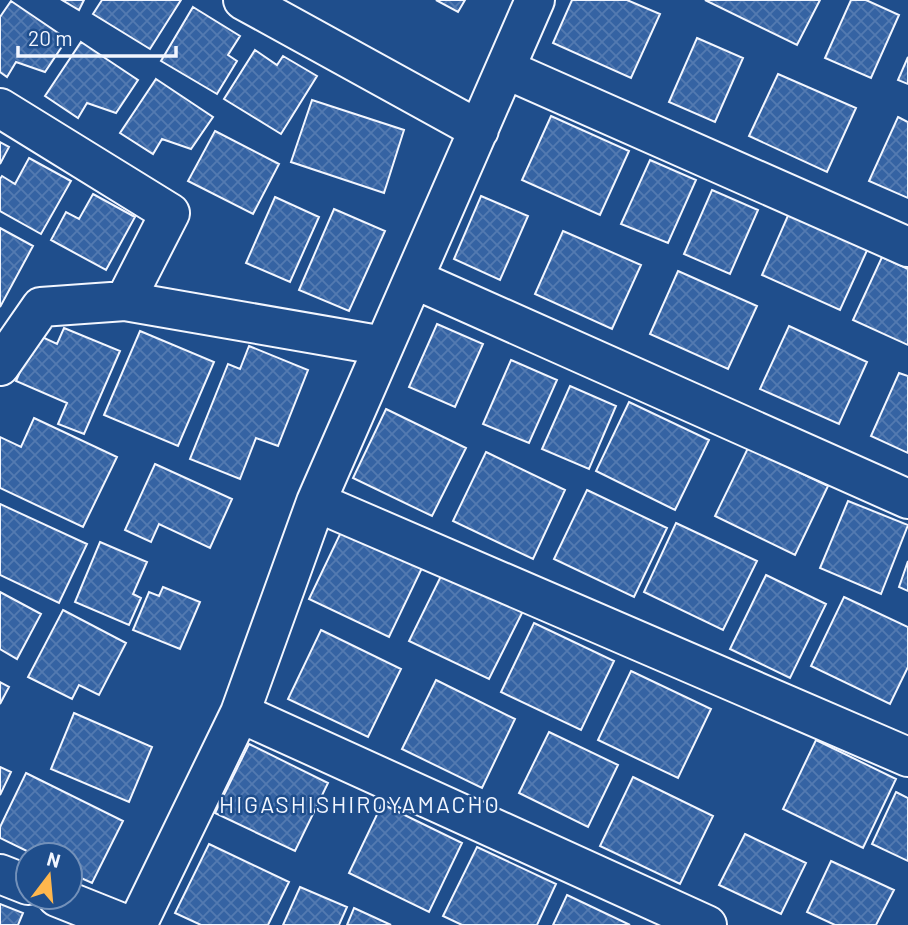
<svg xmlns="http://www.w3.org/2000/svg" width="908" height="925" font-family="Barlow,sans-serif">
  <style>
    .building { fill: url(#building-cross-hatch); stroke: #f2f6ff; stroke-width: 2 }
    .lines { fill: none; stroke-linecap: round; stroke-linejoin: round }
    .street-casing { stroke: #f2f6ff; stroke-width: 42 }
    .street { stroke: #1f4e8c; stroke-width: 38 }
    .labels { text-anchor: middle; stroke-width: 5; stroke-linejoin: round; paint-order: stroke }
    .neighbourhood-label { font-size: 23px; letter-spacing: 2px; fill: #f2f6ff; stroke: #1f4e8c }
  </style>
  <defs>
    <pattern id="building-cross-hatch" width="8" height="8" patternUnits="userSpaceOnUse" patternTransform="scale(1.75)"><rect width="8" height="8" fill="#3563a3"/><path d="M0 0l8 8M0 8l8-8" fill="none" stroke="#537ab1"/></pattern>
  </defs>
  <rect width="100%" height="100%" fill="#1f4e8c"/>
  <path class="building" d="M62 0H84L79 10Z
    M102 0H181L150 49 93 14Z
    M436 0H465L458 12Z
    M572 0H627L660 14 631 78 553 43Z
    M705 0H820L797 45Z
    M851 0H866L899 15 871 78 825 58Z
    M11 1 67 39 45 72 16 62 7 77 0 72V17Z
    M193 7 240 36 228 55 237 61 217 94 161 61Z
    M697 38 743 58 715 122 669 102Z
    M81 42 138 80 116 113 87 103 78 118 45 96Z
    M255 50 277 65 283 56 317 76 281 134 224 99Z
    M908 57V84L898 80Z
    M778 74 856 108 827 172 749 136Z
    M156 79 213 117 191 149 162 139 153 154 120 133Z
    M312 100 404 130 384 193 291 162Z
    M551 116 629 151 600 215 522 180Z
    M898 117 908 122V198L869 181Z
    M215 131 279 164 253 214 188 181Z
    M0 142 9 147 0 164Z
    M29 158 71 181 41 234 0 211V179L2 176 15 184Z
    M650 160 696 180 668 243 621 224Z
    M712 190 758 210 730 274 684 254Z
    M93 194 135 217 106 270 51 240 66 212 79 219Z
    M481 196 528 216 500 280 454 259Z
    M275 197 319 217 290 282 246 263Z
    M334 209 385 231 349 311 299 290Z
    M790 211 869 246 840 310 762 275Z
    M0 228 33 246 0 307Z
    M563 231 641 265 612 329 535 294Z
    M882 257 908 269V345L853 320Z
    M678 271 757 306 728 369 650 334Z
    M437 324 483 344 455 407 409 387Z
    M789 326 867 362 839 424 760 389Z
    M64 328 120 351 84 434 58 424 67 403 16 381 36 334 57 344Z
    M140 331 214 362 178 446 104 415Z
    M249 346 308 370 278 446 256 438 240 479 190 459 228 364 240 369Z
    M511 360 557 380 529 443 483 424Z
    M899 373 908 376V453L871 436Z
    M570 386 616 406 589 469 542 449Z
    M629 402 709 440 675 510 596 471Z
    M386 409 466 448 432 516 353 478Z
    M34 418 117 457 83 527 0 488V437L21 447Z
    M748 448 828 486 795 555 715 516Z
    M486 452 565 490 533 559 453 521Z
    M155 464 232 499 210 548 159 524 151 542 125 530Z
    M587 490 667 528 634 597 554 559Z
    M848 501 908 525 881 594 820 568Z
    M0 504 87 544 59 603 0 575Z
    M676 523 757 561 723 630 644 592Z
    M342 530 422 568 389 637 309 599Z
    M100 542 147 562 133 594 141 598 129 625 75 602Z
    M908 561V591L899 587Z
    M443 572 523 611 489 679 409 641Z
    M766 575 826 604 790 678 730 649Z
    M163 587 200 602 180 649 133 630 149 592 159 596Z
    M0 592 41 614 17 659 0 649Z
    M844 597 908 627V667L890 704 811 666Z
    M63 610 126 643 99 695 79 685 72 699 28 677Z
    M534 623 614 661 581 730 501 692Z
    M321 630 401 669 368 737 288 699Z
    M631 671 711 709 678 778 598 740Z
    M436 680 515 719 482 788 402 749Z
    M0 682 9 687 0 704Z
    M74 713 152 747 129 802 51 769Z
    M549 732 618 765 588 827 519 793Z
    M816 740 896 779 863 848 783 809Z
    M249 744 328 783 295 851 215 813Z
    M0 767 11 772 0 795Z
    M26 773 123 821 92 883 70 873V855H35L0 838V827Z
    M633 777 713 816 680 884 600 846Z
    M896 792 908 798V861L872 844Z
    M382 804 462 843 429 912 349 873Z
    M745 834 806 863 781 914 719 885Z
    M209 844 289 882 268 925H201L175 913Z
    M477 847 556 884 537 925H462L443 916Z
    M831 861 894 890 876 925H835L807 912Z
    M300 887 347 907 339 925H283Z
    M567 895 630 925H553Z
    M0 904 23 913 18 925H0Z
    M354 908 391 925H347Z"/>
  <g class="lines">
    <defs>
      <path id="street" d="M243 0 479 130
        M505 69 908 247
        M0 108 170 213 125 301
        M414 279 908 499
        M0 366 41 307 125 301 384 346
        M316 502 908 757
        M240 713 707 925
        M0 874 28 885
        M57 897 127 925
        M137 925 240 713 316 502 535 0"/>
    </defs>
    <use href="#street" class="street-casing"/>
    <use href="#street" class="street"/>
  </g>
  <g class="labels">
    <g class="neighbourhood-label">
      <text x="360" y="813">HIGASHISHIROYAMACHO</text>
    </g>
  </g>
  <g transform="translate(49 876) rotate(16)"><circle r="33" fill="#1f4e8c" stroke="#7391ba" stroke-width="2"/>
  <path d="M0-5L12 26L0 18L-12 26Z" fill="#ffb74d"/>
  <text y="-10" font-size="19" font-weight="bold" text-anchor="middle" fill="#f2f6ff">N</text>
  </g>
  <path d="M18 46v10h158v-10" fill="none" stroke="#f2f6ff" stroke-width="3.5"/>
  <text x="28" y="46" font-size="21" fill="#f2f6ff" stroke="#1f4e8c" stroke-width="5" paint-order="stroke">20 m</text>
</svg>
